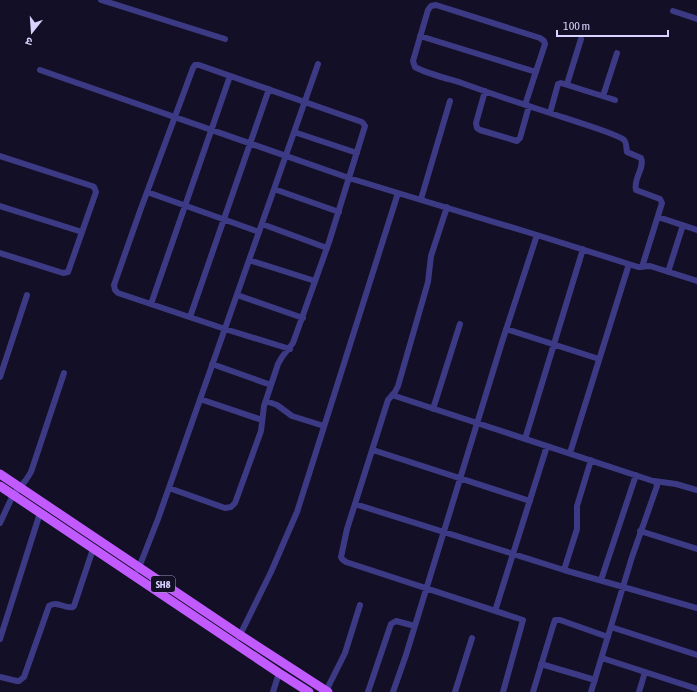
<svg xmlns="http://www.w3.org/2000/svg" width="697" height="692" font-family="'Asap Condensed','Noto Sans Devanagari',sans-serif">
  <style>
    .lines { fill: none; stroke-linecap: round; stroke-linejoin: round }
    .minor { stroke: #3d3a85; stroke-width: 6 }
    .primary { stroke: #c25bff; stroke-width: 9 }
    .labels { text-anchor: middle; stroke-width: 3; stroke-linejoin: round; paint-order: stroke }
    .shield { fill: #130f26; stroke: #9e99be; stroke-width: 1 }
    .shield-label { font-size: 10px; font-weight: bold; fill: #d9d4ff }
  </style>
  <rect width="100%" height="100%" fill="#130f26"/>
  <g class="lines">
    <path class="minor" d="M101 0 225 39
      M673 11 697 19
      M420 36 536 72
      M40 70 349 178 398 193
      M567 84 581 39
      M485 91 476 123 477 128 480 130 517 141 520 138 529 106
      M603 96 617 53
      M525 105 545 44 544 41 540 38 436 5 431 6 428 10 413 61 415 67C428 74 445 78 459 82 489 93 519 103 550 113 561 117 619 134 624 140 627 143 626 148 627 152L641 158C645 168 633 179 636 190L660 199 662 203 642 267
      M550 113 558 84 561 83 615 100
      M294 132 357 153
      M0 156 92 186 94 187 96 192 68 272 63 273 0 253
      M274 189 339 212
      M147 192 259 232
      M421 199 450 101
      M0 206 82 232
      M447 207 431 256 428 282 398 386 395 392 388 400 347 529 341 557 342 559 346 562 523 620 503 692
      M658 217 697 230
      M262 224 327 248
      M537 235 638 267 650 266 697 281
      M249 260 315 281
      M668 272 683 225
      M237 295 303 318
      M151 304 230 76
      M190 317 269 89
      M506 329 599 359
      M212 364 271 385
      M0 377 27 295
      M392 395 656 482 657 486 632 557 591 692
      M200 399 262 420
      M266 401 277 405 292 416 324 426
      M433 409 460 324
      M525 439 583 249
      M373 450 530 501
      M570 453 629 264
      M654 481 676 484 697 490
      M169 488 225 508 231 507 235 503 261 431 264 406 278 364 282 357 293 343 329 242 365 126 362 122 359 121 199 65H195L193 68 140 211 114 285 115 290 118 293 225 329 290 349
      M355 504 564 570 697 608
      M0 523 13 495 26 480 31 472 64 373
      M640 531 697 549
      M138 570 158 519 318 64
      M564 570 577 529V506L591 460
      M601 580 636 475
      M495 611 547 446
      M611 627 697 655
      M239 637 271 572 297 512 398 193 537 235 502 342 406 655 393 692
      M0 639 40 513
      M602 658 697 689
      M541 664 595 680
      M0 677 17 681H19L24 677 49 606C57 600 64 609 73 607L74 606 93 549
      M326 691 345 653 360 605
      M273 692 279 673
      M368 692 391 624 396 621 415 626
      M455 692 472 638
      M533 692 553 626 555 620H560L608 637
      M639 692 645 672"/>
    <path class="primary" d="M0 474 240 635 328 692
      M0 486 279 673 309 692"/>
  </g>
  <g class="labels">
    <rect class="shield" x="151" y="576" width="24" height="16" rx="3"/>
    <g class="shield-label">
      <text x="163" y="588">SH8</text>
    </g>
  </g>
  <g transform="translate(32 32) rotate(197)" stroke="#130f26" stroke-width="3" paint-order="stroke">
  <path d="M0-3L7 15L0 10L-7 15Z" fill="#d9d4ff"/>
  <text y="-6" font-size="11" font-weight="bold" text-anchor="middle" fill="#d9d4ff">उ</text>
  </g>
  <path d="M557 30v6h111v-6" fill="none" stroke="#d9d4ff" stroke-width="2"/>
  <text x="563" y="30" font-size="12" fill="#d9d4ff" stroke="#130f26" stroke-width="3" paint-order="stroke">100 m</text>
</svg>
